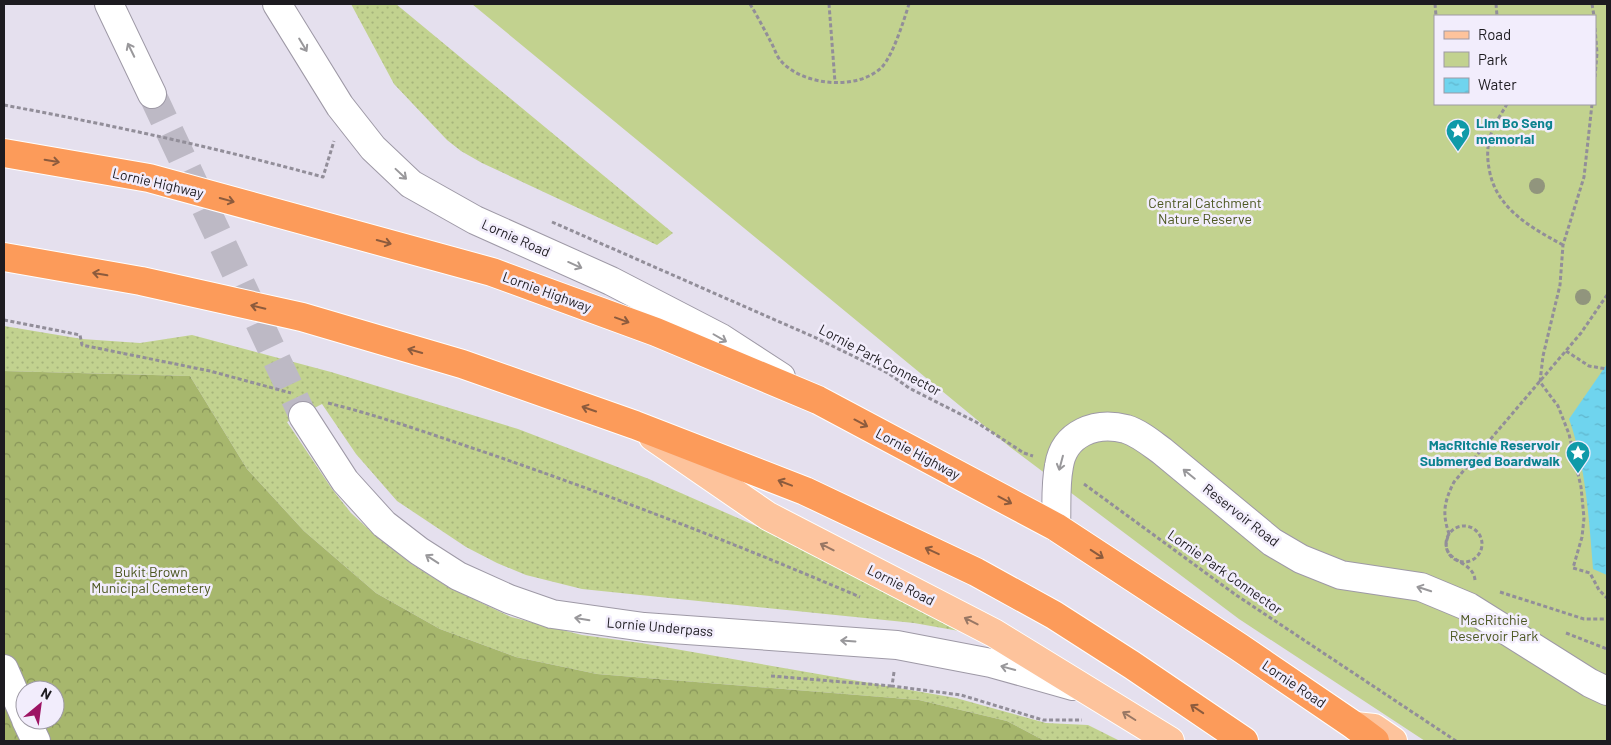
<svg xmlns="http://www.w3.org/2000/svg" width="1611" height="745" font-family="Barlow,sans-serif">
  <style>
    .grass { fill: url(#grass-dots) }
    .forest { fill: url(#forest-crowns); fill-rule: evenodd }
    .park { fill: #c2d28f; fill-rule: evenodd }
    .water { fill: url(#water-ripples) }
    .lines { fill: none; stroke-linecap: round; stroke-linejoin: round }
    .minor-tunnel { stroke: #bdb9c5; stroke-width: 28; stroke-dasharray: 28 14; stroke-linecap: butt }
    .minor-casing { stroke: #9e99a6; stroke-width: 30 }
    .major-casing { stroke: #fff; stroke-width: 30 }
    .highway-casing { stroke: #fff; stroke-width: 30 }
    .path { stroke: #928e99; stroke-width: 3; stroke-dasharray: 4 2.5; stroke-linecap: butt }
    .minor { stroke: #fff; stroke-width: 28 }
    .major { stroke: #fdc39c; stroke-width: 28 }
    .highway { stroke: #fc9b5a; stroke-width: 28 }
    .tree { fill: #91957d }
    .oneway { stroke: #99989b }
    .oneway2 { stroke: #8c5b3d }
    .oneway3 { stroke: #987764 }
    .labels { text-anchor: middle; stroke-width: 5; stroke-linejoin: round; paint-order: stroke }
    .culture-label { font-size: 14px; font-weight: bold; fill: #0d838f; stroke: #f2edfc; text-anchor: start }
    .street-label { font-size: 14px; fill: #1d1b20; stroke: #f2edfc }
    .park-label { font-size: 14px; fill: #4c5721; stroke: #f2edfc }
  </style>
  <defs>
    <pattern id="grass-dots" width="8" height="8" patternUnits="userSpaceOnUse" patternTransform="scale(1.25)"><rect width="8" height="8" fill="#c2d28f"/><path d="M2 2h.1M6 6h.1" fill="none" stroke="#a6b47b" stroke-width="1.8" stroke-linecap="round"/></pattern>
    <pattern id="forest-crowns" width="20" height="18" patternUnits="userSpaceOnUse" patternTransform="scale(1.25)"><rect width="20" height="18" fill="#a7b76d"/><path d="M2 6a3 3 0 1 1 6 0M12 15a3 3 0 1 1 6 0" fill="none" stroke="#879459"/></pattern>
    <pattern id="water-ripples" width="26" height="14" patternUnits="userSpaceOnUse" patternTransform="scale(1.25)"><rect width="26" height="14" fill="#6fd4ee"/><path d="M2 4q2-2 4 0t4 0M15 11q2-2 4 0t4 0" fill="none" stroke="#60b5cc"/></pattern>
  </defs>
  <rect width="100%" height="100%" fill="#e5e0ee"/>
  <path class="grass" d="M351 4H396L673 233 657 245 482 163 461 151 447 140 394 84Z
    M4 326 82 339 140 343 192 335 331 372 518 429 649 479 797 544 976 634 914 623 582 589 526 575 497 563 466 547 397 501 356 454 322 404 287 422 332 489 351 513 376 536 410 563 448 587 511 617 582 635 641 643 956 698 1046 723 1088 725 1120 741H1045L1007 721 919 700 597 674 516 657 440 629 376 593 304 531 247 469 190 376 4 371Z"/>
  <path class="forest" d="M4 371 190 376 247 469 304 531 376 593 440 629 516 657 597 674 919 700 1007 721 1045 741H4ZM25 690H55V720H25Z"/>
  <path class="park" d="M472 4H1607V741H1425L1239 619 1010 447ZM1435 16H1595V104H1435Z"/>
  <path class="water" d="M1607 364V575L1593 569C1589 520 1586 466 1569 419Z"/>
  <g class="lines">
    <path class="minor-tunnel" d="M152 94 303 416"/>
    <defs>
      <path id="minor" d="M109 4 152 94
        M277 4 340 106 373 148 411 184 475 220 611 281 721 338 781 377
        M303 416 345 481 384 524 419 551 458 576 509 599 552 614 644 627 897 645 991 663 1073 686
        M1056 527C1057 507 1055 486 1059 466 1064 433 1096 421 1126 429 1139 433 1151 443 1162 451L1272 542 1301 559 1341 575 1421 587 1469 607 1590 683 1607 691
        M4 669 25 717
        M26 720 36 741"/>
      <path id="major" d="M653 437 768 516 994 633 1170 741
        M1355 726 1374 728 1393 741"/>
      <path id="highway" d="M4 153 149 178 492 272 656 332 818 400 1056 527 1239 647 1355 726 1375 741
        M4 257 141 281 302 317 462 364 635 425 805 491 976 572 1054 615 1132 665 1244 741"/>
    </defs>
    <use href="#minor" class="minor-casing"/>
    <use href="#major" class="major-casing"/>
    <use href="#highway" class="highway-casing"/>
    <path class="path" d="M750 4C758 17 765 31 772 44 775 50 777 57 781 61 803 86 858 91 882 67 893 55 904 20 909 4
      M829 4 835 82
      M1435 4 1436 16
      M1496 4 1497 16
      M1592 4 1594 16
      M1595 28 1597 53 1595 77
      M1507 104C1502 113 1494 124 1491 134 1487 145 1487 158 1489 168 1495 208 1530 227 1563 245
      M1592 104 1584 177 1563 245 1560 285 1543 356 1540 382 1558 406 1569 434 1581 487 1584 518 1582 537 1573 568 1590 573 1599 590 1607 598
      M4 105C111 125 218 148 323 177L334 141
      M552 222 814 337 888 373 909 388 976 422 1024 453 1033 456
      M4 320 80 335 82 345 210 371 291 393
      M1566 351 1589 366 1607 369
      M328 403C384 417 439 437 493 455 617 498 739 545 860 597
      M1084 484 1236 595 1456 741
      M1446 544a18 18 0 1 1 36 0a18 18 0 1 1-36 0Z
      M1475 580C1473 558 1436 563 1449 534 1442 513 1444 502 1454 482L1581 333 1607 295
      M1500 592 1584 619H1607
      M1566 633 1607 649
      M894 672 892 686 961 695 1043 720H1082
      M771 676 892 686"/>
    <use href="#minor" class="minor"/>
    <use href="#major" class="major"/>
    <use href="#highway" class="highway"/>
  </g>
  <g class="tree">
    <circle cx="1537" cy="186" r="8"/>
    <circle cx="1583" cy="297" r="8"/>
  </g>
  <defs><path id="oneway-shaft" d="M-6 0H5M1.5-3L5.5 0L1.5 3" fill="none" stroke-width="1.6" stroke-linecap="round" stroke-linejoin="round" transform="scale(1.25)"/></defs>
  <g class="oneway">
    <use href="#oneway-shaft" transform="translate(303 45) rotate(59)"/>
    <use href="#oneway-shaft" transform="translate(131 50) rotate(-116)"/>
    <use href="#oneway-shaft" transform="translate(401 174) rotate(43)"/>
    <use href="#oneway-shaft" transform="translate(575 265) rotate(24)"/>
    <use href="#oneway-shaft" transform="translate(720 338) rotate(30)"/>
    <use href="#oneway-shaft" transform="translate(1061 463) rotate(105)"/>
    <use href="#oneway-shaft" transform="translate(1189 474) rotate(-141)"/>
    <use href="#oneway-shaft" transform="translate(432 559) rotate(-147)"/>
    <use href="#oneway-shaft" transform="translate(1424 589) rotate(-162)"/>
    <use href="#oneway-shaft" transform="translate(582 619) rotate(-171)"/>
    <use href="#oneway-shaft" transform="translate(848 641) rotate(-176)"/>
    <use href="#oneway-shaft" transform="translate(1008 668) rotate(-165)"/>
  </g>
  <g class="oneway2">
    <use href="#oneway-shaft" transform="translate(52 161) rotate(10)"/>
    <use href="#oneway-shaft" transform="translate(227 200) rotate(15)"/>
    <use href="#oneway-shaft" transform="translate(384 242) rotate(15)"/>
    <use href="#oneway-shaft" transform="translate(100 274) rotate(-170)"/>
    <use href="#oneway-shaft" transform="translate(258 307) rotate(-167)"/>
    <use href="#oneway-shaft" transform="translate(622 320) rotate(20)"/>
    <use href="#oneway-shaft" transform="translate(415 351) rotate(-164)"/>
    <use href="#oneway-shaft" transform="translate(589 409) rotate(-161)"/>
    <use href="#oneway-shaft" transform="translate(861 423) rotate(28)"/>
    <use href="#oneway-shaft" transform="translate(785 483) rotate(-159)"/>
    <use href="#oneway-shaft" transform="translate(1005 500) rotate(28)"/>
    <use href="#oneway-shaft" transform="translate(932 551) rotate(-155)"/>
    <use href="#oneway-shaft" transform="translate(1097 554) rotate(33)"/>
    <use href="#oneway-shaft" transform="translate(1197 709) rotate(-146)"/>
  </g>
  <g class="oneway3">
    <use href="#oneway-shaft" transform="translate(827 547) rotate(-153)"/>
    <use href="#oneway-shaft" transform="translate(971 621) rotate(-153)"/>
    <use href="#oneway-shaft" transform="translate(1129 716) rotate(-148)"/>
  </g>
  <defs>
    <symbol id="sight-pin" viewBox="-11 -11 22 30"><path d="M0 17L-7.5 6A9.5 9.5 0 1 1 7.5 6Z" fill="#0f9aa8" stroke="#f2edfc"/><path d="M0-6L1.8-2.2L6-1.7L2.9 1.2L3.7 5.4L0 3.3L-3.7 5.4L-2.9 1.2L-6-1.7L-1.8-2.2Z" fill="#fff"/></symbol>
  </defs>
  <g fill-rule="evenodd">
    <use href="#sight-pin" x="1444" y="117" width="28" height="38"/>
    <use href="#sight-pin" x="1564" y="439" width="28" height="38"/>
  </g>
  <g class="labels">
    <g class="culture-label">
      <text x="1476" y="128">Lim Bo Seng<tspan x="1476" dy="16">memorial</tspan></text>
      <text x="1560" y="450" text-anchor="end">MacRitchie Reservoir<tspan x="1560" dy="16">Submerged Boardwalk</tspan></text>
    </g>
    <g class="street-label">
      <text transform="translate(158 183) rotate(13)" y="5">Lornie Highway</text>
      <text transform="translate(516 238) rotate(24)" y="5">Lornie Road</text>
      <text transform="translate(547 292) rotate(20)" y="5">Lornie Highway</text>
      <text transform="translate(880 360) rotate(28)" y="5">Lornie Park Connector</text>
      <text transform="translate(918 454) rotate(28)" y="5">Lornie Highway</text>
      <text transform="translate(1241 515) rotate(38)" y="5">Reservoir Road</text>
      <text transform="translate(1225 572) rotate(35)" y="5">Lornie Park Connector</text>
      <text transform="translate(901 585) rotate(27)" y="5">Lornie Road</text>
      <text transform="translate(660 627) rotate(5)" y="5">Lornie Underpass</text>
      <text transform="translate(1294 684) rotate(34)" y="5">Lornie Road</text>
    </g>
    <g class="park-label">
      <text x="1205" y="208">Central Catchment<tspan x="1205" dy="16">Nature Reserve</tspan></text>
      <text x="151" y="577">Bukit Brown<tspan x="151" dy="16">Municipal Cemetery</tspan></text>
      <text x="1494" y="625">MacRitchie<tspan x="1494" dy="16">Reservoir Park</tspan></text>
    </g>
  </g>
  <rect width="1611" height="745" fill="none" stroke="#1d1b20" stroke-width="10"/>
  <rect x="1434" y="15" width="162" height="90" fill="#f2edfc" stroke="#9d99a4"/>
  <rect x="1444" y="31" width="25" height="8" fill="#fdc39c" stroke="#9d99a4"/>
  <text x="1478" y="40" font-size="15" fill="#1d1b20">Road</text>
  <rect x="1444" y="52" width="25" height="15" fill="#c2d28f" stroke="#9d99a4"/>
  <text x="1478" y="65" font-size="15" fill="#1d1b20">Park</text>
  <rect x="1444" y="78" width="25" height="15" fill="url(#water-ripples)" stroke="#9d99a4"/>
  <text x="1478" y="90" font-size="15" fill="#1d1b20">Water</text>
  <g transform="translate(40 705) rotate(29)"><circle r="24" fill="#f2edfc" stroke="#9d99a4"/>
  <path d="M0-4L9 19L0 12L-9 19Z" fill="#9d1464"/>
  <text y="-8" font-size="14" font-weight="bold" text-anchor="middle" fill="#1d1b20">N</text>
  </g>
</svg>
